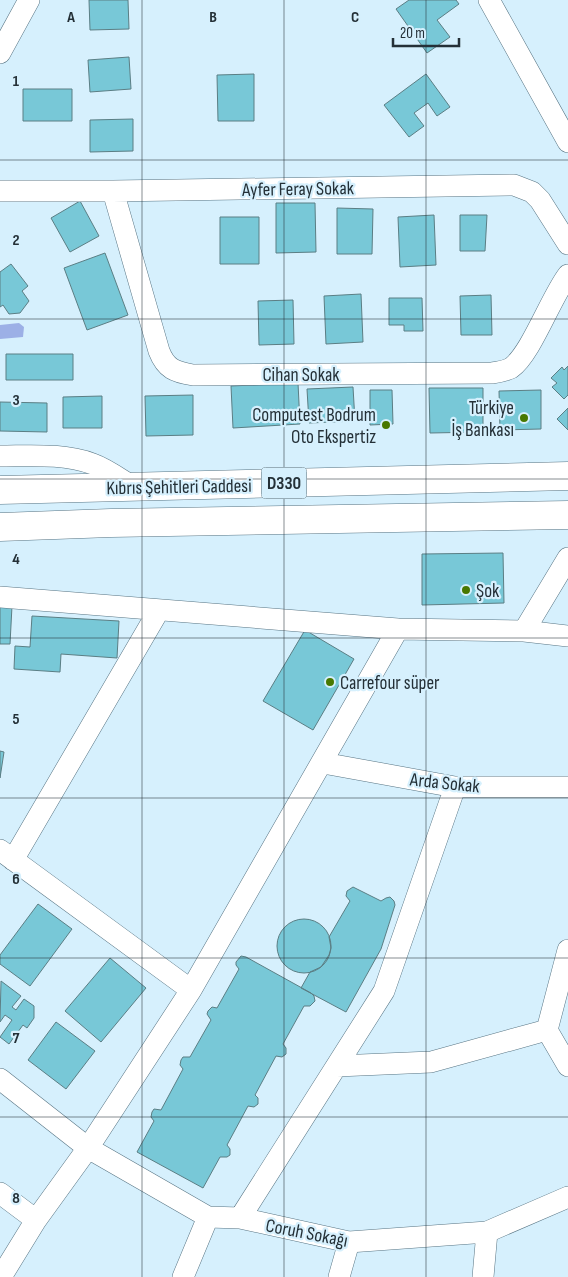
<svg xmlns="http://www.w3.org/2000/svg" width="568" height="1277" font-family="'Sofia Sans Condensed',sans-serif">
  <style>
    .water { fill: #9cb0e6 }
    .building { fill: #78c8d7; stroke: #5b7e84 }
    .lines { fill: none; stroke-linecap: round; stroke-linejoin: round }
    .minor-casing { stroke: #587584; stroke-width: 22 }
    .highway-casing { stroke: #587584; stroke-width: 29 }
    .minor { stroke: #fff; stroke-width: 21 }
    .highway { stroke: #fff; stroke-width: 28 }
    .grid { fill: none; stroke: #243037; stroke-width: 1; stroke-opacity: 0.55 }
    .poi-dot { fill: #487800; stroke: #d6f0fd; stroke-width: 2 }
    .labels { text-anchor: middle; stroke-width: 4.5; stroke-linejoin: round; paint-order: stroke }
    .shield { fill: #d6f0fd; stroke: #596a72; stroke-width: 1 }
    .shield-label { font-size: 18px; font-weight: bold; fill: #243037 }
    .street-label { font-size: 19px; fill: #243037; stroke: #d6f0fd }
    .poi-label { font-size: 19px; fill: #243037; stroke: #d6f0fd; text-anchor: end }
    .grid-label { font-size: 16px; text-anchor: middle; font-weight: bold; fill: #243037; stroke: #d6f0fd; stroke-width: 4.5; stroke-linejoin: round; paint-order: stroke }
  </style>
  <rect width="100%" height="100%" fill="#d6f0fd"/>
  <path class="water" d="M19 323 24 327 23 337 0 339V325Z"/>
  <path class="building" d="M89 0H128L129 29 90 30Z
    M409 0H456L459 4 437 20 450 37 427 53 396 9Z
    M129 57 131 89 90 92 88 60Z
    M254 74V121H218L217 75Z
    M426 74 450 107 437 116 428 103 414 113 424 126 409 137 384 105Z
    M23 89H72V121H23Z
    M133 119V151L90 152V120Z
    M80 201 99 236 70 252 51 218Z
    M276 203H315L316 252 276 253Z
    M337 208 373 209 372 254H337Z
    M434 215 436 265 400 267 398 217Z
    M460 215H487L485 251H460Z
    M220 217H259V264H220Z
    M105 253 128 315 87 330 64 268Z
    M11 264 28 286 22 291 29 301 20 313 9 314 3 305 0 307V272Z
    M361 294 363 342 326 344 324 296Z
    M491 295 492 335H461L460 296Z
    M389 298H422L423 331H404V325H389Z
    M293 300 294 344 259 345 258 301Z
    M6 354H73V380H6Z
    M568 366V395L564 399 552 387 557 383 551 378 562 367 564 370Z
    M298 383 300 424 233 428 231 386Z
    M353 387 355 421 309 423 307 389Z
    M429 388H483V432L430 433Z
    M370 390H392L393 424 370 425Z
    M541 390V429L500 430 499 391Z
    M193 395V435L146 436 145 396Z
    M102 396V428H63V397Z
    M0 402 47 403V432L0 431Z
    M568 408V430L557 419Z
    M503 553 504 603 422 605V554Z
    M0 605 12 606 10 644H0Z
    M32 616 119 621 117 658 61 654 60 672 14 669 15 646 30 647Z
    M305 630 354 659 313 730 263 701Z
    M0 751 4 752 0 778Z
    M353 887 381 901 386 898 390 897 394 901 395 905 381 949 346 1012 301 988 310 972 321 967 329 955 331 948 329 937 350 901 346 896 347 891Z
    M38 904 72 929 30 986 0 964V955Z
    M277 946a27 27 0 1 1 54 0a27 27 0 1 1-54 0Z
    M241 956 246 957 311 993 314 996 315 1001 310 1006H304L283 1044 286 1048V1054L282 1057 276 1056 255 1095 258 1098V1104L254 1107 248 1106 227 1145 230 1149V1155L227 1157H220L203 1188 137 1152 154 1121 151 1117 152 1112 154 1109 161 1110 183 1069 180 1065 181 1060 183 1057H190L211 1020 207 1014 208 1011 212 1007 217 1008 239 969 236 965V962Z
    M110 958 146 988 101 1042 65 1011Z
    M1 981 21 996 12 1007 16 1010 24 999 34 1006V1018L27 1028 23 1025 9 1044 0 1037 12 1020 5 1015 0 1022Z
    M56 1022 95 1051 66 1089 28 1060Z"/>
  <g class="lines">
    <defs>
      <path id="minor" d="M489 0 568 142
        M0 53 29 0
        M0 191H113L514 185 532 192 540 200 568 244
        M113 191 159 351C166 369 175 372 193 375L492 373C499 372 505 371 511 368 531 354 551 297 568 275
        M0 456C30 456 63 453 93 464 107 469 120 479 133 487
        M0 597 398 629
        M524 631 568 636
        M323 763 455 787H568
        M0 850 191 990
        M13 860 159 610
        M568 950 547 1030 568 1066
        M337 1066 431 1062 547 1030
        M0 1079 88 1148 208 1217 240 1218 349 1242 487 1232 568 1197
        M0 1193 36 1220
        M240 1218 384 991 455 787
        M1 1277 36 1220 88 1148 191 990 398 629 524 631 568 558
        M183 1277 208 1217
        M339 1277 349 1242
        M483 1277 487 1232"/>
      <path id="highway" d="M0 490 568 476
        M0 527 111 523 568 515"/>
    </defs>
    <use href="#minor" class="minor-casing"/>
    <use href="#highway" class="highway-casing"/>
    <use href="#minor" class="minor"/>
    <use href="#highway" class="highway"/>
  </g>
  <path class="grid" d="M142 0V1277M284 0V1277M426 0V1277M0 160H568M0 319H568M0 479H568M0 638H568M0 798H568M0 958H568M0 1117H568"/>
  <g class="poi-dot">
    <circle cx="524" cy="418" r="5"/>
    <circle cx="386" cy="425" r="5"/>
    <circle cx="466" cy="590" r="5"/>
    <circle cx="330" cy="682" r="5"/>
  </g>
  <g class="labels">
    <rect class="shield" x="261.5" y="467.5" width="45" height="31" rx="4"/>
    <g class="shield-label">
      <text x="284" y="489">D330</text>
    </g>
    <g class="street-label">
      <text transform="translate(298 188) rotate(-1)" y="7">Ayfer Feray Sokak</text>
      <text x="301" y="381">Cihan Sokak</text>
      <text transform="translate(179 486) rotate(-1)" y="7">Kıbrıs Şehitleri Caddesi</text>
      <text transform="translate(445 782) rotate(6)" y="7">Arda Sokak</text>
      <text transform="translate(307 1232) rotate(11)" y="7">Coruh Sokağı</text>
    </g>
    <g class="poi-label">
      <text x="514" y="414">Türkiye<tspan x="514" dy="22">İş Bankası</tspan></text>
      <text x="376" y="421">Computest Bodrum<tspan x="376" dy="22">Oto Ekspertiz</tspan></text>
      <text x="476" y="597" text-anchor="start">Şok</text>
      <text x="340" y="689" text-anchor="start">Carrefour süper</text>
    </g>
  </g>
  <g class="grid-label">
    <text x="71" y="22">A</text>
    <text x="213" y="22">B</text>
    <text x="355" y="22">C</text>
    <text x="16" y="86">1</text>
    <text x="16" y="245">2</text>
    <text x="16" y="405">3</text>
    <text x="16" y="564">4</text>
    <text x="16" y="724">5</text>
    <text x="16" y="884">6</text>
    <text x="16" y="1043">7</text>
    <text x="16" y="1203">8</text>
  </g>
  <path d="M393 38v8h66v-8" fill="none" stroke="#243037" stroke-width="2.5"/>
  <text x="400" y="38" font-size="15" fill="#243037" stroke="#d6f0fd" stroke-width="4" paint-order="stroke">20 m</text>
</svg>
